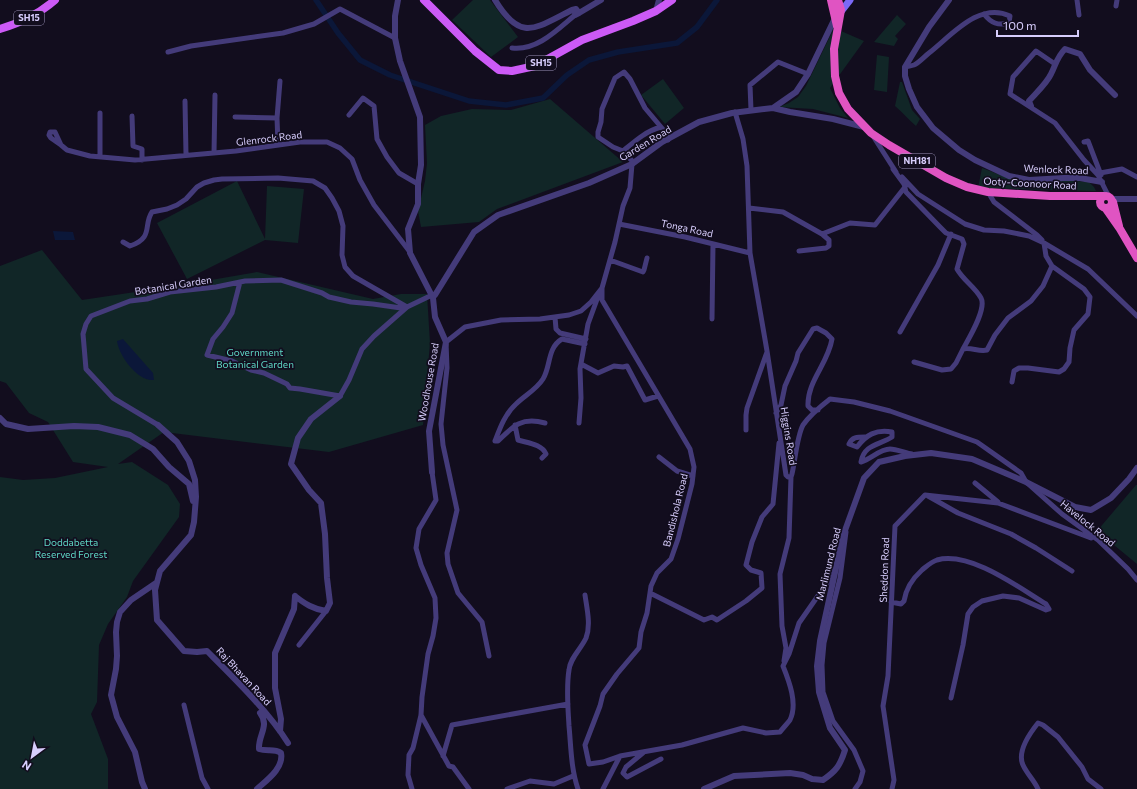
<svg xmlns="http://www.w3.org/2000/svg" width="1137" height="789" font-family="Commissioner,sans-serif">
  <style>
    .green { fill: #112627 }
    .water { fill: #0b1739 }
    .lines { fill: none; stroke-linecap: round; stroke-linejoin: round }
    .canal { stroke: #0b1739; stroke-width: 5.5 }
    .minor { stroke: #443b7a; stroke-width: 5 }
    .tertiary { stroke: #443b7a; stroke-width: 6 }
    .secondary { stroke: #7b69f7; stroke-width: 7 }
    .primary { stroke: #cc5af6; stroke-width: 8 }
    .trunk { stroke: #e054c2; stroke-width: 8 }
    .labels { text-anchor: middle; stroke-width: 3.5; stroke-linejoin: round; paint-order: stroke }
    .shield { fill: #120d1e; stroke: #9c93b9; stroke-width: 1 }
    .shield-label { font-size: 9px; font-weight: bold; fill: #d7cdfc }
    .street-label { font-size: 10px; fill: #d7cdfc; stroke: #120d1e }
    .park-label { font-size: 10px; fill: #5ed7c5; stroke: #120d1e }
  </style>
  <rect width="100%" height="100%" fill="#120d1e"/>
  <path class="green" d="M473 0H490L518 37 491 57 452 20Z
    M897 15 906 24 895 36 898 39 894 46 874 42Z
    M834 28 864 41 830 88 840 108 848 118 813 109 779 107 789 103 798 97 806 86Z
    M877 55 889 57 887 92 874 90Z
    M663 79 684 108 665 124 641 95Z
    M900 82H902L912 110 920 119 916 126C908 119 903 113 895 106Z
    M550 99 623 162 497 209 479 222 421 227 418 211 425 181 427 163 425 125 441 116 472 109 511 110Z
    M982 168 1003 176 1089 182 1094 187 1096 191 978 188Z
    M237 181 265 239 267 186 304 189 298 243 265 240 187 279 157 223Z
    M42 250 82 300 182 285 257 272 373 299 401 294H427L430 343 423 425 329 452 164 432 118 464 132 462 168 485 180 504 179 517 133 581 127 597 108 624 99 645 97 702 91 714 108 759V789H0V477L23 480 55 478 108 467 73 462 48 422 29 413 6 383 0 381V266Z
    M1136 485H1137V564L1097 531Z"/>
  <path class="water" d="M53 231 73 232 75 240H55Z
    M123 339 153 373 154 380C138 382 119 356 117 341Z"/>
  <g class="lines">
    <path class="canal" d="M316 0 338 33 360 60 390 75 469 101 506 105 543 98 567 75 589 60 618 52 677 43 697 27 717 0"/>
    <path class="minor" d="M1077 0 1079 15
      M1116 6 1117 0
      M512 48C537 51 557 30 575 15
      M168 52 191 46 283 33 314 24 340 9 395 38
      M1055 64 1036 51 1013 77 1010 94 1055 123 1084 160 1098 175 1109 197
      M905 67C908 66 911 66 914 65 919 63 924 57 929 53 951 36 979 1 1010 16L1009 23C998 26 991 23 984 14
      M185 101 186 155
      M751 110 750 85 778 62 808 74
      M735 112 743 139 747 166 750 253 767 351 786 475 788 477H791L792 474C795 461 797 436 803 425 810 415 821 406 830 399L854 402 890 411 977 442 1021 473 1026 482 1062 514 1098 540 1128 569 1137 580
      M349 115 363 98 374 106 377 139 387 157 399 173 418 184
      M132 116 133 146 142 149V160
      M235 117 277 118
      M873 136 896 172
      M1084 142 1088 141 1101 175
      M278 144 277 118 280 81
      M61 145 51 138 49 135 50 132H55L61 145 67 150 90 156 135 160 236 151 300 142H327L340 148 352 159 360 180 374 205 410 252
      M623 151 613 147 598 137V132L601 122 602 109 615 78 624 72 630 79 645 108 661 127
      M214 153 215 95
      M100 157V113
      M634 163 623 151C635 141 646 131 661 127L666 133 668 140
      M632 164 630 188 623 206 615 242 602 288V300L690 449 694 467 692 484 678 539 671 559 657 573 651 586 647 613 641 632 639 648 617 674 603 694 600 706 585 745 589 764 603 762 620 756 682 745 743 728 766 733 780 732C783 728 787 724 790 720 798 704 789 681 783 666L789 654 799 623 829 580 834 570
      M893 169 904 184 906 192 940 227 946 233 962 239 964 244 957 269C963 280 975 287 981 298 987 309 969 338 963 349
      M1100 173 1122 169 1137 177
      M902 177 918 194 965 224 984 230 1004 231 1029 236 1044 243
      M988 192 994 202 1037 235 1042 240
      M749 208 783 212 822 234 829 240V246L826 248 799 251
      M619 224 685 237 750 253
      M822 234 850 223 875 225 905 187
      M123 242 130 246C154 238 143 225 152 212L167 209 177 205 186 199 197 187 204 183 214 180 222 179 278 178 313 181 325 188 332 198 339 211 343 226 342 255 345 267 353 276 407 307
      M610 260 643 272 644 270 647 258
      M240 282 232 313 223 327 213 339 207 355 232 361 251 370 264 373 287 384 290 388 300 389 340 396 349 380 362 349 374 336 407 307
      M555 317 556 329 560 333 586 339
      M712 319 713 244
      M900 332 938 265 951 234
      M914 362 942 370 951 369 956 363 963 349C971 347 979 352 987 350L995 335 1008 318 1031 301 1043 286 1052 266
      M581 364 598 373 614 366 623 367 627 366 645 400 658 396
      M1012 382 1014 371 1019 368H1028L1059 372 1064 369 1069 362 1070 348 1074 330 1088 314 1090 297 1084 289 1052 266 1046 256 1044 243 1088 269 1137 316
      M776 413 781 405 785 386 796 361 798 353 813 329 817 328 826 333 832 339C828 364 807 381 808 406L812 410H818
      M579 423 581 398 580 369 588 324 599 294
      M158 425 113 398 86 369 83 334 86 324 91 316 130 301 147 299 170 292 216 287 245 281 281 280 322 293 329 297 351 302 373 304 401 308 407 307 430 296
      M515 425 518 440C528 443 542 444 546 454L542 458
      M746 430V415L747 408 767 352
      M865 437C857 437 852 437 849 444L857 447C866 435 876 429 892 432V437C880 445 864 444 861 462 871 459 880 449 890 449 896 449 906 453 912 454
      M495 441C500 428 505 414 516 404 525 395 536 390 543 379 551 366 547 348 562 339L585 344
      M495 441H498C514 425 522 417 545 423
      M659 457 677 471 693 476
      M975 483 998 502
      M928 496 958 513 1011 534 1036 548 1072 571
      M846 532 840 578 824 643 822 665 823 692 833 721 854 750 863 771 860 782 855 789
      M650 593 704 620 712 617 717 620 746 601 762 588 761 573 751 570 746 565 752 542 762 517 773 504 779 443
      M891 602 901 604 904 601C906 588 912 579 922 570 927 566 931 562 937 560 970 551 1018 587 1046 604L1049 609 1046 610 1019 598 1003 596 982 601 973 607 968 614 963 645 951 698
      M299 645 326 611
      M489 656 482 622 458 593 448 564 447 553 457 510 443 445 441 424 447 368 446 342 465 327 501 320 540 319 569 315 581 311 591 302 602 288
      M784 661 786 648 782 626 780 574 789 538 791 477
      M184 705 202 778 208 789
      M421 715 449 766 453 767 469 789
      M644 752 626 767 623 773 627 777 661 759
      M443 756 452 725 568 704
      M412 789 408 775 409 755 413 748 421 715 422 697 428 654 433 636 436 618 435 598 421 565 416 548 419 529 436 500 432 472
      M507 789 530 781 554 784 573 776
      M578 789C571 769 571 747 569 726 568 708 566 688 569 670 570 658 581 649 586 638 591 625 587 609 585 595
      M603 789 620 756
      M892 789 894 780 883 706 888 676 895 526 925 495 998 503 1091 538
      M1038 789C1034 780 1027 774 1023 765 1017 752 1030 733 1038 723L1043 725 1058 737 1082 767 1088 779 1101 789"/>
    <path class="tertiary" d="M398 0 395 16V38L400 61 420 117 421 165 418 184V204L408 229 410 253 431 294
      M495 0C521 43 535 28 572 10L576 9 579 13 575 15
      M949 0 929 27 905 67V76L909 89 917 107 933 128 959 150 975 160 1009 176 1029 180 1064 178H1080L1102 182
      M656 11 659 0
      M579 13 601 0
      M1031 106 1029 101C1036 93 1047 83 1051 74 1056 64 1057 57 1065 49L1080 54 1090 70 1115 95
      M773 108 790 112 833 119 864 127
      M1111 199H1137
      M435 295 474 232 498 215 589 183 632 164 662 142 699 122 732 113 773 108 796 92 808 74 835 18
      M0 418 6 424 28 429 74 426 98 427 130 435 153 449 169 467 189 484 193 501
      M158 425 177 442 189 461 195 480 196 497 194 522 191 535 160 571 155 590 157 620 184 651 197 652 207 651C234 678 268 711 288 743
      M432 472 429 431 446 342 435 317 433 298
      M295 596C305 604 313 609 326 611L330 603 327 578 325 534 321 503 309 490 291 464 298 438 311 419 340 396
      M280 731 281 719 275 688V653L294 609 295 596
      M145 789 142 782 135 752 117 717 111 695 116 669 117 656 116 632 117 622 120 612 131 600 156 583
      M257 789C267 780 284 768 281 753 274 748 267 752 259 749 258 735 270 726 260 713
      M704 789 734 776 790 773 803 775 812 779 823 780C836 771 840 766 845 750L830 728 819 692 817 666 820 641 843 536 864 478 879 462 905 456 931 453 972 459 1026 482 1075 507 1091 510 1111 498 1129 479 1137 468"/>
    <path class="secondary" d="M839 14 850 0"/>
    <path class="primary" d="M424 0 475 51 499 70 512 71 535 66 582 40 633 21 656 11 672 0
      M0 29C20 23 39 14 55 0"/>
    <path class="trunk" d="M831 0 837 26
      M838 0 841 10 834 49 835 76 839 93 848 109 871 133 889 145 946 178 967 187 988 192 1050 196H1104
      M1100 202a6 6 0 1 1 12 0a6 6 0 1 1-12 0Z
      M1113 202 1119 226
      M1106 209 1120 229 1137 258"/>
  </g>
  <g class="labels">
    <g class="shield">
      <rect x="14" y="11" width="30" height="14" rx="3"/>
      <rect x="526" y="56" width="30" height="14" rx="3"/>
      <rect x="899" y="154" width="36" height="14" rx="3"/>
    </g>
    <g class="shield-label">
      <text x="29" y="21">SH15</text>
      <text x="541" y="66">SH15</text>
      <text x="917" y="164">NH181</text>
    </g>
    <g class="street-label">
      <text transform="translate(269 138) rotate(-7)" y="4">Glenrock Road</text>
      <text transform="translate(645 143) rotate(-31)" y="4">Garden Road</text>
      <text transform="translate(1056 169) rotate(2)" y="4">Wenlock Road</text>
      <text transform="translate(1030 183) rotate(3)" y="4">Ooty-Coonoor Road</text>
      <text transform="translate(687 228) rotate(12)" y="4">Tonga Road</text>
      <text transform="translate(173 285) rotate(-9)" y="4">Botanical Garden</text>
      <text transform="translate(428 382) rotate(-80)" y="4">Woodhouse Road</text>
      <text transform="translate(789 436) rotate(81)" y="4">Higgins Road</text>
      <text transform="translate(675 510) rotate(-76)" y="4">Bandishola Road</text>
      <text transform="translate(1088 523) rotate(39)" y="4">Havelock Road</text>
      <text transform="translate(828 564) rotate(-76)" y="4">Marlimund Road</text>
      <text transform="translate(884 570) rotate(-88)" y="4">Sheddon Road</text>
      <text transform="translate(244 676) rotate(47)" y="4">Raj Bhavan Road</text>
    </g>
    <g class="park-label">
      <text x="255" y="356">Government<tspan x="255" dy="12">Botanical Garden</tspan></text>
      <text x="71" y="546">Doddabetta<tspan x="71" dy="12">Reserved Forest</tspan></text>
    </g>
  </g>
  <g transform="translate(32 757) rotate(212)" stroke="#120d1e" stroke-width="3" paint-order="stroke">
  <path d="M0-3L7 15L0 10L-7 15Z" fill="#d7cdfc"/>
  <text y="-6" font-size="11" font-weight="bold" text-anchor="middle" fill="#d7cdfc">N</text>
  </g>
  <path d="M997 30v6h81v-6" fill="none" stroke="#d7cdfc" stroke-width="2"/>
  <text x="1003" y="30" font-size="12" fill="#d7cdfc" stroke="#120d1e" stroke-width="3" paint-order="stroke">100 m</text>
</svg>
